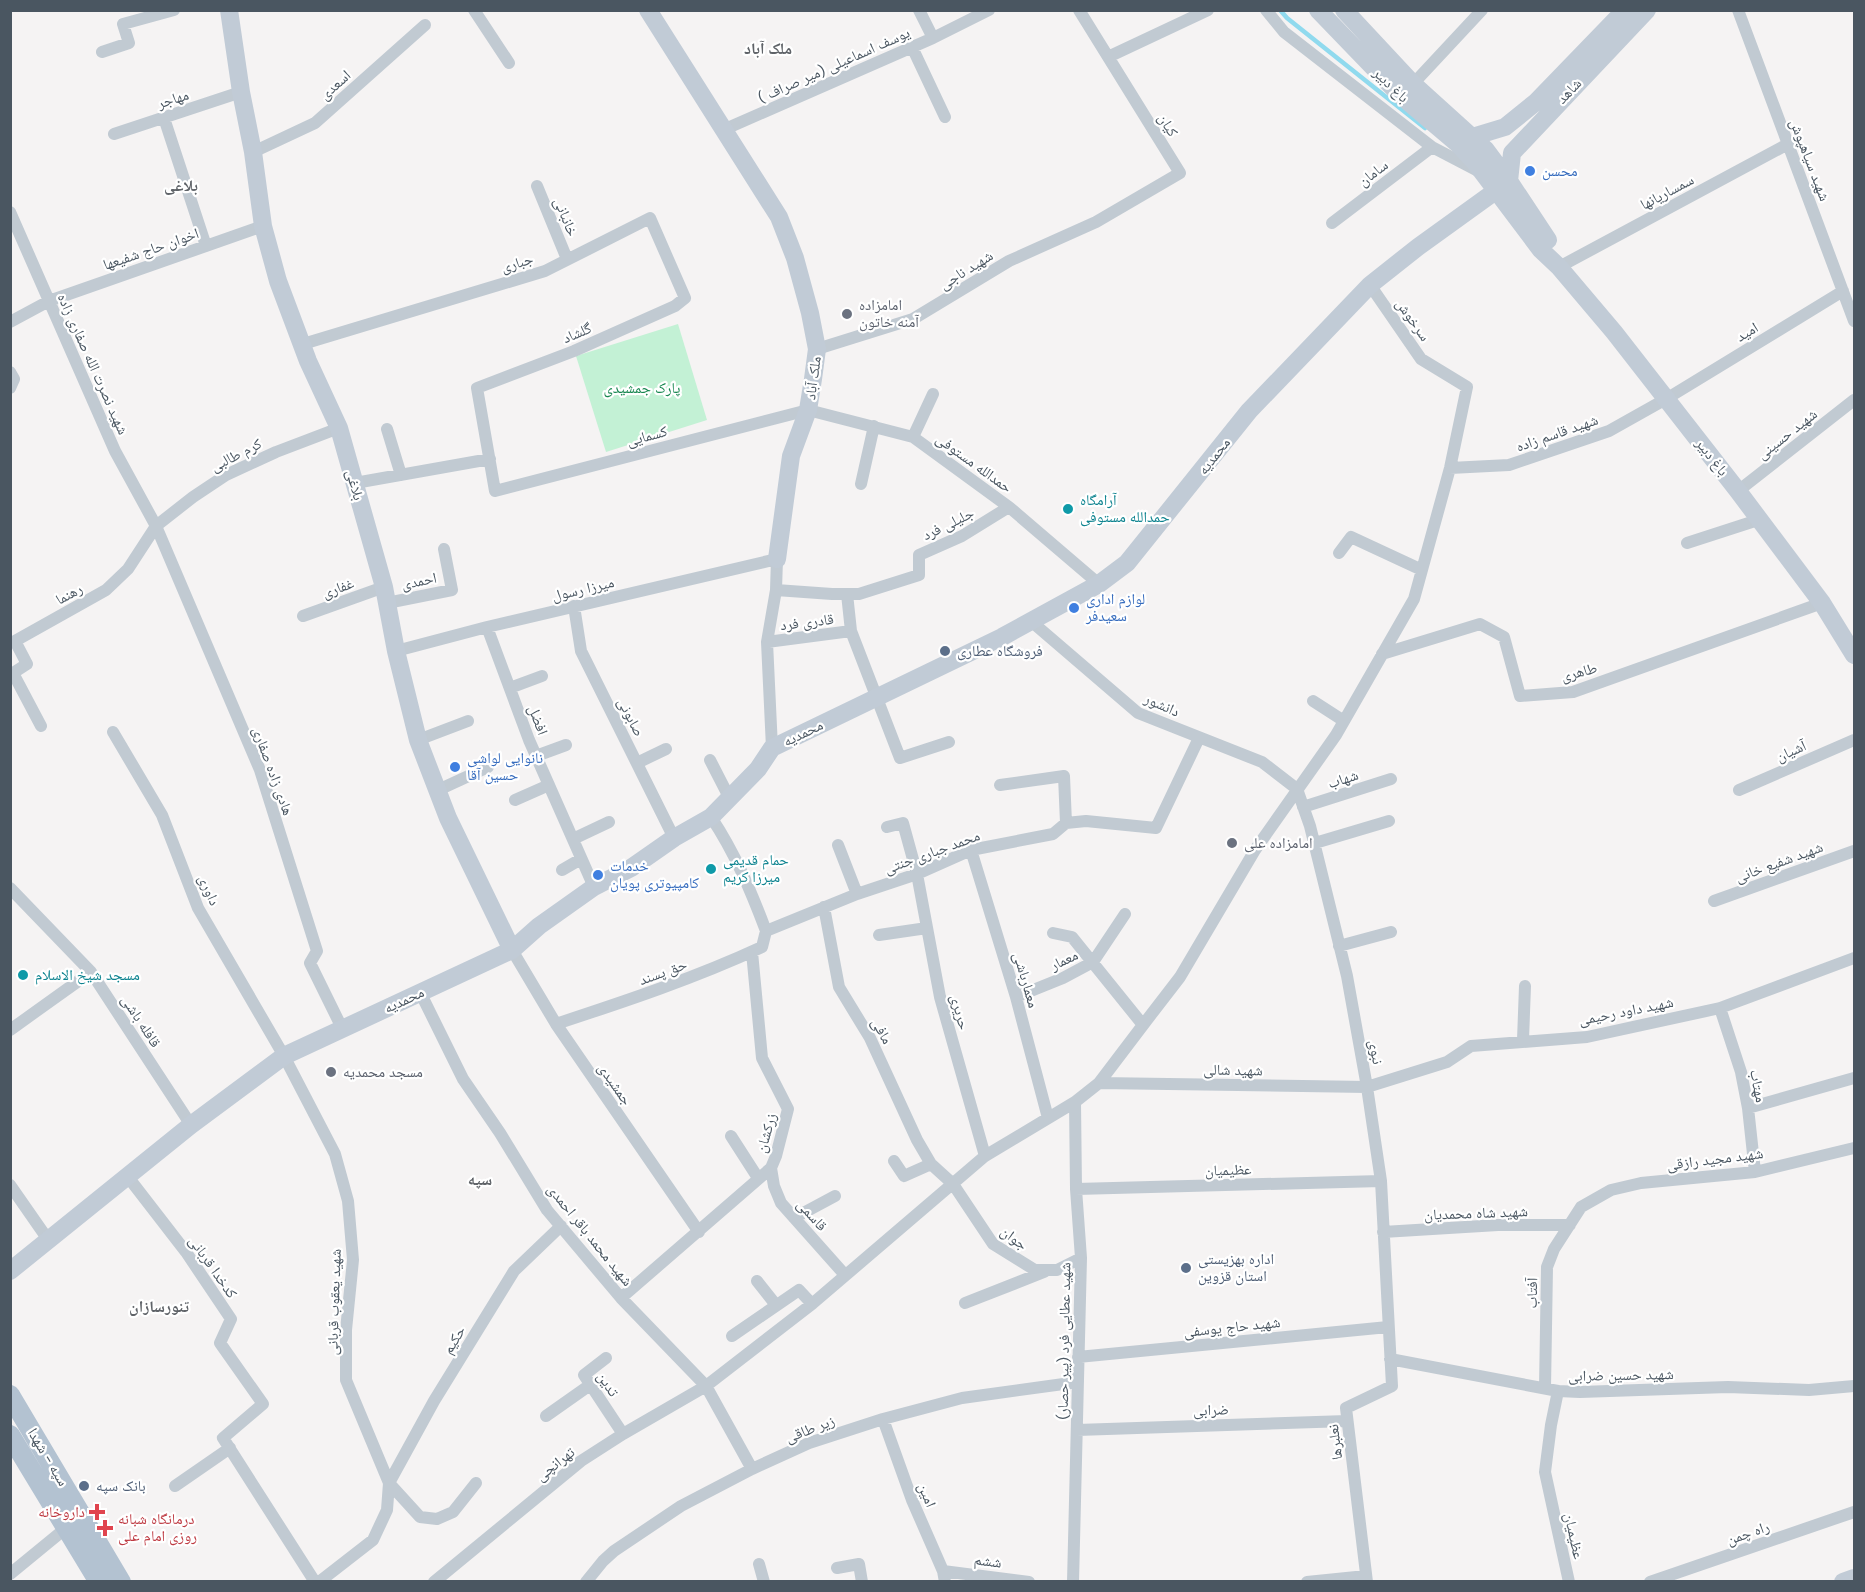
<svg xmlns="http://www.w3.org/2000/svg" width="1865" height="1592" font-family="'DM Sans','Noto Naskh Arabic',sans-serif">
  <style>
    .green { fill: #c3f1d5 }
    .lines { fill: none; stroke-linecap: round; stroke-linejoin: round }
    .stream { stroke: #90daee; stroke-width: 4.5 }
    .street { stroke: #c1cad2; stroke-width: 12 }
    .secondary { stroke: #c1cbd6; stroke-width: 18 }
    .primary { stroke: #b3c2d1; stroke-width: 20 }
    .shop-dot { fill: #3f7fe0; stroke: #fff; stroke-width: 2 }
    .worship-dot { fill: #6b7280; stroke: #fff; stroke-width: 2 }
    .culture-dot { fill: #0f9aa8; stroke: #fff; stroke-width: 2 }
    .service-dot { fill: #5c6f8a; stroke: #fff; stroke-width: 2 }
    .health-dot { fill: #e0444e; stroke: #fff; stroke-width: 2 }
    .labels { text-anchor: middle; stroke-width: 4.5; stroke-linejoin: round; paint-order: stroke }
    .street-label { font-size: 15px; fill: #4a5661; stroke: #fff }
    .shop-label { font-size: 15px; fill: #366cbe; stroke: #fff; text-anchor: start }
    .worship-label { font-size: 15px; fill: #5b616d; stroke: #fff; text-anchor: start }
    .park-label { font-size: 15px; fill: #17864f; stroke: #fff }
    .culture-label { font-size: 15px; fill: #0d838f; stroke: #fff; text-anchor: start }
    .service-label { font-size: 15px; fill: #4e5e75; stroke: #fff; text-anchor: start }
    .health-label { font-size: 15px; fill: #be3a42; stroke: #fff; text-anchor: end }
    .neighbourhood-label { font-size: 16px; font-weight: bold; fill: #5f6368; stroke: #fff }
  </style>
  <rect width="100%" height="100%" fill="#f5f3f3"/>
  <path class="green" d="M678 324 707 420 606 452 576 356Z"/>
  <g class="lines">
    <path class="stream" d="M1280 10 1287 18 1425 128"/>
    <path class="street" d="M474 10 509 63
      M919 10 933 38
      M1266 10 1284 32 1432 147 1478 171
      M1738 10 1854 321
      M912 47 945 117
      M102 52 129 43 123 24 174 10
      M1108 57 1208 10
      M1413 84 1482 10
      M164 118 206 246
      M723 130 933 38 989 10
      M114 134 241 92
      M253 152 315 123 425 25
      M537 186 567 259
      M10 212 115 451 156 526 260 770 317 951 310 963 342 1028
      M1332 223 1432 147
      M1559 267 1788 144
      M10 322 49 301 263 226
      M303 344 545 271 650 218 685 298 675 306 574 351 477 388 495 491 808 410 913 437 1009 507 1099 584
      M817 349 913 319 1009 261 1096 222 1180 173 1079 10
      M10 372 14 379 10 388
      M387 429 401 475
      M913 437 933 394
      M1450 468 1509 465 1609 431 1666 399 1843 291
      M355 483 490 459
      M861 484 874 426
      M1738 491 1854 400
      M1687 543 1758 520
      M1339 553 1351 537 1422 570
      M776 590 832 594H859L919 575V555L962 536 1009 507
      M847 594 851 631 900 758 949 742
      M387 603 452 590 444 549
      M574 606 581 651 674 838
      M303 616 384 587
      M1032 622 1138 713 1262 762 1297 789 1310 826 1347 976 1367 1087 1381 1181 1392 1386 1346 1408 1367 1582
      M487 627 529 740 594 887
      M767 642 851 631
      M396 651 487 627 777 559 776 590 767 642 772 748
      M1382 654 1480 624 1504 637 1520 696 1573 692 1822 603
      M13 673 41 726
      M10 675 27 664 15 641 106 590 128 569 156 526 193 497 226 475 276 452 339 428
      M510 688 542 676
      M1313 701 1344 721
      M113 732 162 815 198 908 284 1056 335 1154 348 1201 353 1260 346 1330V1380L389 1483 420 1517 437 1519 453 1512 476 1483
      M418 740 468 721
      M536 756 566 745
      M710 760 730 799
      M637 763 666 749
      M1000 785 1064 776 1066 823
      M1739 790 1854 740
      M436 791 488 767
      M515 800 549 785
      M1303 807 1391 779
      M711 817C735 853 751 891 766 931
      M887 827 903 823 917 874 940 997 985 1156
      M573 839 609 822
      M1315 843 1389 821
      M838 845 857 894
      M971 850 1016 997 1048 1118
      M562 870 581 859
      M10 888 91 972 191 1125
      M1714 901 1854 851
      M824 907 839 987 870 1038 917 1140 931 1164 953 1184 993 1244 1035 1270H1057L1081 1258
      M766 931 857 894 917 874 971 850 1053 834 1066 823 1086 821 1156 828 1199 738
      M1053 933 1072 937 1143 1025
      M879 935 927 928
      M1339 946 1391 932
      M512 950 556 1024 699 1232
      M420 992 463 1079 500 1133 547 1210 621 1298 706 1386 812 1304 985 1156 1075 1102 1099 1083 1143 1025 1180 977 1255 850 1336 735 1414 599 1450 468 1467 387 1421 359 1370 285
      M1016 997 1063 978 1093 962 1125 914
      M1720 1008 1741 1072 1748 1108 1755 1172
      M556 1024C626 1001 695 978 762 947L766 931
      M10 1030 91 972
      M1523 1040 1525 986
      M1099 1083 1367 1087 1447 1062 1471 1046 1587 1037 1720 1008 1854 958
      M1748 1108 1854 1078
      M731 1136 758 1178
      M894 1161 904 1176 931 1164
      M771 1168 774 1186 781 1203 845 1275
      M128 1177 186 1252 231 1319 220 1343 263 1404 223 1438 315 1582
      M10 1185 49 1241
      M1076 1189 1381 1181
      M794 1218 835 1196
      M1383 1232 1498 1225H1570
      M757 1281 776 1305
      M621 1298 771 1168 776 1156 788 1109 762 1058 752 952
      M965 1303 1044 1272
      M732 1336 799 1290 812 1304
      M1078 1357 1388 1327
      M606 1358 584 1375 623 1434
      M1390 1359 1558 1391 1580 1392 1728 1387 1809 1390 1854 1386
      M1545 1388 1547 1267 1554 1249 1581 1207 1611 1190 1641 1183 1755 1172 1854 1148
      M1558 1391 1551 1425 1545 1472 1569 1582
      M546 1416 590 1385
      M883 1419 912 1500 943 1571 945 1582
      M1077 1430 1347 1421
      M175 1486 230 1448
      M759 1564 764 1582
      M837 1568 859 1564 862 1582
      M943 1571 1029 1582
      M10 1574 66 1528
      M319 1582 373 1540 387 1510 389 1483 434 1401 514 1271 561 1226
      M434 1582 581 1461 623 1434 706 1386 752 1469
      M586 1582 603 1561 614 1551 681 1506 752 1469 809 1443 883 1419 962 1398 1078 1382
      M1073 1582 1081 1258 1076 1189 1075 1102
      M1307 1582 1366 1576
      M1650 1582 1854 1512"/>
    <path class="secondary" d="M229 10 241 92 253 152 263 226 278 281 308 361 339 428 384 587 396 651 418 740 448 818 512 950
      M648 10 779 217 795 258 810 313 817 349 813 379 808 410 791 456 777 559
      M1318 10 1400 95 1459 145 1474 161 1541 250 1559 267 1614 332 1738 491 1822 603 1854 655
      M1344 10 1413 84 1486 150 1509 181 1548 240
      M1472 137 1505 127 1536 102 1625 10
      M1509 181 1512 153 1647 10
      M10 1271 191 1125 284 1056 512 950 539 926 594 887 631 868 674 838 711 817 758 769 772 748 1002 637 1099 584 1127 563 1249 411 1370 285 1418 247 1497 190
      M1843 1582 1854 1578"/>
    <path class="primary" d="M10 1395 121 1582
      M10 1435 99 1582"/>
  </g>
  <g class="shop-dot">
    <circle cx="1530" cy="171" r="6"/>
    <circle cx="1074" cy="608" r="6"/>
    <circle cx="455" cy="767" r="6"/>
    <circle cx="598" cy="875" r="6"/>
  </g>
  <g class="worship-dot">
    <circle cx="847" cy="314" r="6"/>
    <circle cx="1232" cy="843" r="6"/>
    <circle cx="331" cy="1072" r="6"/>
  </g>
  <g class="culture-dot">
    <circle cx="1068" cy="509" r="6"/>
    <circle cx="711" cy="869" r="6"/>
    <circle cx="23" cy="975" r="6"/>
  </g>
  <g class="service-dot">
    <circle cx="945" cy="651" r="6"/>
    <circle cx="1186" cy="1268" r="6"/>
    <circle cx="84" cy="1486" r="6"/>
  </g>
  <g class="health-dot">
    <path d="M94 1503h6v6h6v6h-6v6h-6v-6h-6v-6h6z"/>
    <path d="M102 1519h6v6h6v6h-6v6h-6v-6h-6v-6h6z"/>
  </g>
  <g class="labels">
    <g class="street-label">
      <text transform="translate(834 65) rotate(-24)" y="5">یوسف اسماعیلی (میر صراف )</text>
      <text transform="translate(335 85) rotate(-42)" y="5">اسعدی</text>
      <text transform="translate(1391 85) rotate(44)" y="5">باغ دبیر</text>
      <text transform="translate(1569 91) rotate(-46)" y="5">شاهد</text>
      <text transform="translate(173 99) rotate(-18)" y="5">مهاجر</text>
      <text transform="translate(1168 125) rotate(59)" y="5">کیان</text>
      <text transform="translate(1810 160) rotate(69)" y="5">شهید سیاهپوش</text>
      <text transform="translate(1373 173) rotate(-37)" y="5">سامان</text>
      <text transform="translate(1667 192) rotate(-28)" y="5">سمساریانها</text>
      <text transform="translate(566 217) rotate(68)" y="5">خانبانی</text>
      <text transform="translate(151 249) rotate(-19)" y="5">اخوان حاج شفیعها</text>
      <text transform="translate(517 263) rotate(-17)" y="5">جباری</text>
      <text transform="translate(966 270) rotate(-32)" y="5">شهید ناجی</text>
      <text transform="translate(1413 320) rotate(55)" y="5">سرخوش</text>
      <text transform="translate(1747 332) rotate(-31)" y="5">امید</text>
      <text transform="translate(577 333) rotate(-23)" y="5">گلشاد</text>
      <text transform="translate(93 364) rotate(66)" y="5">شهید نصرت الله صفاری زاده</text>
      <text transform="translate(813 378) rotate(-82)" y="5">ملک آباد</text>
      <text transform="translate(1557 433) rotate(-19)" y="5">شهید قاسم زاده</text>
      <text transform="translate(1787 434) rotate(-38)" y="5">شهید حسینی</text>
      <text transform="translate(647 436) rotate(-15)" y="5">کسمایی</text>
      <text transform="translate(236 455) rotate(-27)" y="5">کرم طالبی</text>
      <text transform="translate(1214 456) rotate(-52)" y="5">محمدیه</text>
      <text transform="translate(1712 457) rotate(52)" y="5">باغ دبیر</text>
      <text transform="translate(974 463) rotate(36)" y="5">حمدالله مستوفی</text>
      <text transform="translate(355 485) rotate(75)" y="5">بلاغی</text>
      <text transform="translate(948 524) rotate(-26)" y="5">جلیلی فرد</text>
      <text transform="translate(419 581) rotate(-12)" y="5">احمدی</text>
      <text transform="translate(338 588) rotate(-20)" y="5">غفاری</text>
      <text transform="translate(583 589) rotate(-13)" y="5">میرزا رسول</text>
      <text transform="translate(69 594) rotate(-29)" y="5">رهنما</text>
      <text transform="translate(807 622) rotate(-7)" y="5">قادری فرد</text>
      <text transform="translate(1579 672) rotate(-15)" y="5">طاهری</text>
      <text transform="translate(1162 705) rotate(24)" y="5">دانشور</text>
      <text transform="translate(631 717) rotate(63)" y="5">صابونی</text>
      <text transform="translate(538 720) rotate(69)" y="5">افضل</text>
      <text transform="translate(803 733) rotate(-26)" y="5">محمدیه</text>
      <text transform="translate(1791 751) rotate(-24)" y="5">آشیان</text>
      <text transform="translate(273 771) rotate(70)" y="5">هادی زاده صفاری</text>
      <text transform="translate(1343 779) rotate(-18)" y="5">شهاب</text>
      <text transform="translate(932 852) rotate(-20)" y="5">محمد جباری جنتی</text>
      <text transform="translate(1779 862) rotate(-20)" y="5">شهید شفیع خانی</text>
      <text transform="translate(209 890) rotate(66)" y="5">داوری</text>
      <text transform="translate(1064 960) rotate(-26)" y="5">معمار</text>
      <text transform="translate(663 972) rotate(-20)" y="5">حق پسند</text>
      <text transform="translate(1026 980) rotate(74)" y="5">معمارباشی</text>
      <text transform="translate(404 1000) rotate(-25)" y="5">محمدیه</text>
      <text transform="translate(1626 1011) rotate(-11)" y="5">شهید داود رحیمی</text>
      <text transform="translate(960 1012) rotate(75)" y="5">حریری</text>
      <text transform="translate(141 1021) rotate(57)" y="5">قافله باشی</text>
      <text transform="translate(882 1031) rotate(61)" y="5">مافی</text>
      <text transform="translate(1376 1052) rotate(80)" y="5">نبوی</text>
      <text transform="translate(1233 1070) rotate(1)" y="5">شهید شالی</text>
      <text transform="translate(615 1084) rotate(55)" y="5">جمشیدی</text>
      <text transform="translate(1758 1086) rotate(79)" y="5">مهتاب</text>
      <text transform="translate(766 1133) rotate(-74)" y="5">زرکشان</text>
      <text transform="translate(1715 1159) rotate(-7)" y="5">شهید مجید رازقی</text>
      <text transform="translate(1228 1170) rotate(-2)" y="5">عظیمیان</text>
      <text transform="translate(1476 1213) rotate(-2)" y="5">شهید شاه محمدیان</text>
      <text transform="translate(812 1215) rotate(48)" y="5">قاسمی</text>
      <text transform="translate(590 1235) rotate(51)" y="5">شهید محمد باقر احمدی</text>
      <text transform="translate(1014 1238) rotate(37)" y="5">جوان</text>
      <text transform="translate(213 1267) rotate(55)" y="5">کدخدا قربانی</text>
      <text transform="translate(1532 1293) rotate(-89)" y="5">آفتاب</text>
      <text transform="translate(334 1302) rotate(-88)" y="5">شهید یعقوب قربانی</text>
      <text transform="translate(1232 1327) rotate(-6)" y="5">شهید حاج یوسفی</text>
      <text transform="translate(454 1340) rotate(-59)" y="5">حکیم</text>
      <text transform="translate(1064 1341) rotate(-89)" y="5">شهید عطایی فرد (پیر حصار)</text>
      <text transform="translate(1621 1375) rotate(-1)" y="5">شهید حسین ضرابی</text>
      <text transform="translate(608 1384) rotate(56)" y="5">تدین</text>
      <text transform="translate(1211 1410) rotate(-2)" y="5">ضرابی</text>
      <text transform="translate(810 1429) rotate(-21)" y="5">زیر طاقی</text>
      <text transform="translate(1335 1442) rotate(-97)" y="5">نعلبرها</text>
      <text transform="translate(48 1457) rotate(59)" y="5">سپه - شهدا</text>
      <text transform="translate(555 1464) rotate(-38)" y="5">تهرانچی</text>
      <text transform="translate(927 1495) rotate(68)" y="5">امین</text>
      <text transform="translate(1748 1533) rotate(-19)" y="5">راه چمن</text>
      <text transform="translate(1574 1536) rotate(78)" y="5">عظیمیان</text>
      <text transform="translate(988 1561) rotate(7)" y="5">ششم</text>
    </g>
    <g class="shop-label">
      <text x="1542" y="176">محسن</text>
      <text x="1086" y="604">لوازم ادارى<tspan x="1086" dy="17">سعيدفر</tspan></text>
      <text x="467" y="763">نانوایی لواشی<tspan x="467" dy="17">حسین آقا</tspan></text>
      <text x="610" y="871">خدمات<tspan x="610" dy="17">کامپیوتری پویان</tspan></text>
    </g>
    <g class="worship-label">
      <text x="859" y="310">امامزاده<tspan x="859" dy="17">آمنه خاتون</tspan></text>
      <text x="1244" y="848">امامزاده علی</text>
      <text x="343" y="1077">مسجد محمدیه</text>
    </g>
    <g class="park-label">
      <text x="642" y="393">پارک جمشیدی</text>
    </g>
    <g class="culture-label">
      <text x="1080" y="505">آرامگاه<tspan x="1080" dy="17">حمدالله مستوفی</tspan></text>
      <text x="723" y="865">حمام قدیمی<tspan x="723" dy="17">میرزا کریم</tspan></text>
      <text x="35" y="980">مسجد شیخ الاسلام</text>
    </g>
    <g class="service-label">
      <text x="957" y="656">فروشگاه عطاری</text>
      <text x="1198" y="1264">اداره بهزیستی<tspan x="1198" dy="17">استان قزوین</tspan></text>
      <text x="96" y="1491">بانک سپه</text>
    </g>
    <g class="health-label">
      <text x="85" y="1517">داروخانه</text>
      <text x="118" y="1524" text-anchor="start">درمانگاه شبانه<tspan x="118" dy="17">روزی امام علی</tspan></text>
    </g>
    <g class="neighbourhood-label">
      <text x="768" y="54">ملک آباد</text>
      <text x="181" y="191">بلاغی</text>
      <text x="480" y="1185">سپه</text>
      <text x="159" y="1312">تنورسازان</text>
    </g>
  </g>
  <rect width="1865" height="1592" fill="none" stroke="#4a5661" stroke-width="24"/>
</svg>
